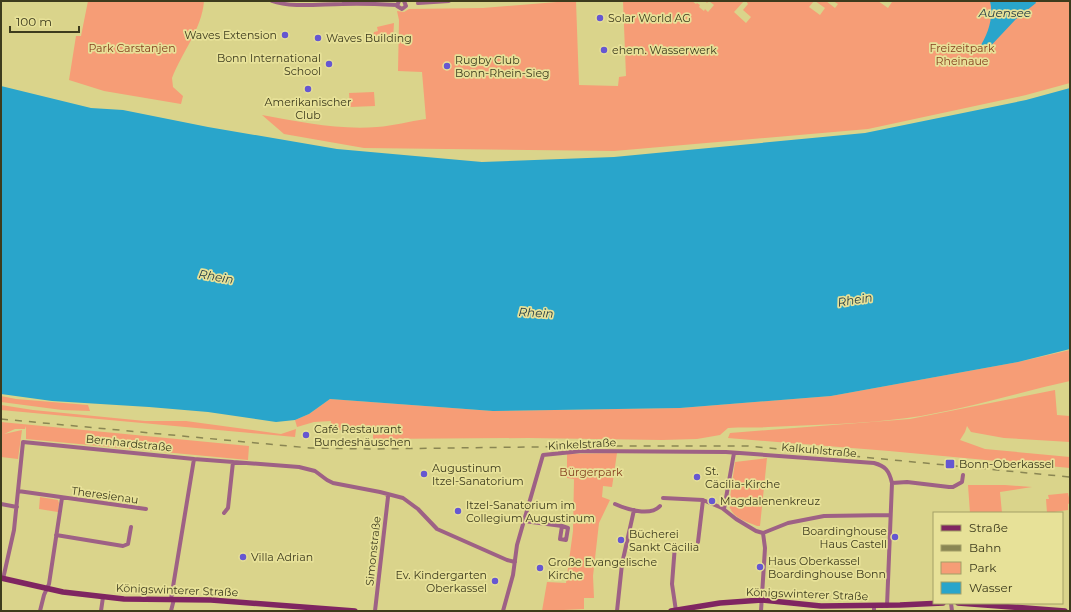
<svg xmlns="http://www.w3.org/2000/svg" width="1071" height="612" font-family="Montserrat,sans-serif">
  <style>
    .green { fill: #f69d76 }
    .water { fill: #29a5cb }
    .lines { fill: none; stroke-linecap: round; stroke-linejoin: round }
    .street { stroke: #9e6185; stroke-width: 4 }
    .secondary { stroke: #7f2561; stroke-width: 5.5 }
    .rail { stroke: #8a8653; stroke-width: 1.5; stroke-dasharray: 7 7; stroke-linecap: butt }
    .poi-dot { fill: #6657d1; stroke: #e7e198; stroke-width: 1.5 }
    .labels { text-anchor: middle; stroke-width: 3.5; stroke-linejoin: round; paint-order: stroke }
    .poi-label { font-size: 11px; fill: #3d3b1d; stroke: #e7e198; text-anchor: start }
    .park-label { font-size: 11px; fill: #864020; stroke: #e7e198 }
    .street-label { font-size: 11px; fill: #3d3b1d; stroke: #e7e198 }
    .water-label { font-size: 12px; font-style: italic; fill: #233c46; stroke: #e7e198 }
  </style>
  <rect width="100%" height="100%" fill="#dad48b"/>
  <path class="green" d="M88 1H204C202 29 182 52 172 78L173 87 183 96 181 104 104 91 69 80 76 36H81Z
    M558 1H576L579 85 618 86 619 77 626 76 623 1H692L696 4 697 3 700 5 699 7 704 11 705 9 708 12 714 5 709 1 707 3 705 1H744L734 12 746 23 751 17 743 10 748 4 746 1H814L809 7 820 15 825 8 815 1H826L835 8 838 4 833 1H878L888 8 892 2 891 1H1070V83L1026 95 868 129 614 151 364 148 284 134 262 115C300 122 338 130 377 127 394 126 409 121 426 119L422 72 398 71 399 20 397 11 404 12 409 9 483 8 557 2Z
    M394 23 393 39H384L373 36 374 32 378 31 377 27Z
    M374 92 375 106 350 107 349 93Z
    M1070 350V381C1016 393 962 410 907 418 861 424 814 425 768 427 754 428 741 427 728 428L720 435 697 439 662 440 528 438 373 439V431L330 430 331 421 314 422 297 427 295 420 309 414 330 399 493 411 680 408 831 396 1018 362Z
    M1055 390 1057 415 1070 416V442L1004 438 971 432 967 426 965 432 960 440 985 449 1070 457V468L889 451 728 438 730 433 910 419Z
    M1 396 16 399 88 405 90 411 62 410 1 402Z
    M1 405 33 410 145 421H186L281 434 296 429 295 437 1 410Z
    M1 422 249 446 248 460 26 439V426L25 429H15L4 434 22 430 18 459 1 457Z
    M617 453 612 487 603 486 602 497 610 500 599 523 593 576 594 598H584V609L542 611 547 582 566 583 573 531 574 479 567 478V454Z
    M767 458 760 526H757C745 521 732 518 729 505L735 462Z
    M968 485H1005L1032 487 1000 492 1002 513H970Z
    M1068 493 1070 503 1068 504V510L1047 513 1046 499H1049L1048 495Z
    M40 497 58 500 59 503 58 512 39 509Z"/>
  <path class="water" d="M990 1H1035L1036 3 1016 19 985 52 979 48C988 35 994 17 990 1Z
    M1 86 91 108 123 110 208 127 337 149 482 162 614 157 865 133 1026 100 1070 88V349L1018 362 831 396 680 408 493 411 330 399 309 414 295 420 276 422 208 412 149 407 52 401 1 394Z"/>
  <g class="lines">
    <path class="street" d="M272 1C290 8 322 4 342 4 360 3 379 4 397 5
      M399 1 397 6 402 9 406 6 404 1
      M418 3 449 1
      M892 483 907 482 949 487H953L962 482 963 475
      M18 491 146 509
      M663 498 703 500 722 508 736 519 756 531 763 533 788 523 824 516 890 515
      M1 504 17 507
      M615 504C626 509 650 517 660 506
      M724 509 734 453
      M224 513 228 508 233 462
      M524 521 562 526 560 539 566 540 568 528 562 526
      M56 535 123 546 128 544 131 527
      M698 542 703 500
      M675 545 672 584 676 611
      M3 579 14 530 23 442 194 459 299 467 315 471 327 480 333 483 380 492 403 498 418 509 437 529 507 560 515 562
      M171 599 194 459
      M951 603 952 611
      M874 606V611
      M40 611 44 595 49 584 62 498
      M101 611 103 597
      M171 611 174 599
      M375 611 388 497 387 494
      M503 611 513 575 517 545 543 455 582 451 726 452 874 463C885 466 889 470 892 483L887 606
      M617 611 622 564 634 510
      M761 611 765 548 763 533"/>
    <path class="secondary" d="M1 578 63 592 124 599 211 600 355 611
      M958 603 1065 611
      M671 611 720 603 762 600 821 606 900 605 943 603"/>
    <path class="rail" d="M1 419 310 448 373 449 608 446H748L1070 477"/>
  </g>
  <g class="poi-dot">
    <circle cx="600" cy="18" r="4"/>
    <circle cx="285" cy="35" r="4"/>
    <circle cx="318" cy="38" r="4"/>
    <circle cx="604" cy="50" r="4"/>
    <circle cx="329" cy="64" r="4"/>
    <circle cx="447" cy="66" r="4"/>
    <circle cx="308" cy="89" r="4"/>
    <circle cx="306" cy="435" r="4"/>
    <rect x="945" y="459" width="10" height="10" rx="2"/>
    <circle cx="424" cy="474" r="4"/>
    <circle cx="697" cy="477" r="4"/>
    <circle cx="712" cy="501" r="4"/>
    <circle cx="458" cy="511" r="4"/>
    <circle cx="895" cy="537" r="4"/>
    <circle cx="621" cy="540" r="4"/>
    <circle cx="243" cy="557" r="4"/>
    <circle cx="760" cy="567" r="4"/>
    <circle cx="540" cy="568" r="4"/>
    <circle cx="495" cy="581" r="4"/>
  </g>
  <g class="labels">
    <g class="poi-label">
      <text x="608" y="22">Solar World AG</text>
      <text x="277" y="39" text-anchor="end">Waves Extension</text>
      <text x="326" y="42">Waves Building</text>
      <text x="612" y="54">ehem. Wasserwerk</text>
      <text x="321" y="62" text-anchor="end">Bonn International<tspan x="321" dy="13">School</tspan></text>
      <text x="455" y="64">Rugby Club<tspan x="455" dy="13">Bonn-Rhein-Sieg</tspan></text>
      <text x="308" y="106" text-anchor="middle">Amerikanischer<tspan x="308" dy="13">Club</tspan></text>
      <text x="314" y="433">Café Restaurant<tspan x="314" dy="13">Bundeshäuschen</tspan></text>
      <text x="959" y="468">Bonn-Oberkassel</text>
      <text x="432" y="472">Augustinum<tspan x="432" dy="13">Itzel-Sanatorium</tspan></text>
      <text x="705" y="475">St.<tspan x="705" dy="13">Cäcilia-Kirche</tspan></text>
      <text x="720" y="505">Magdalenenkreuz</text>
      <text x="466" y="509">Itzel-Sanatorium im<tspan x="466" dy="13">Collegium Augustinum</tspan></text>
      <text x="887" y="535" text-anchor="end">Boardinghouse<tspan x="887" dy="13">Haus Castell</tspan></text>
      <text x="629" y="538">Bücherei<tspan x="629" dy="13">Sankt Cäcilia</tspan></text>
      <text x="251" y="561">Villa Adrian</text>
      <text x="768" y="565">Haus Oberkassel<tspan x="768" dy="13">Boardinghouse Bonn</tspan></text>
      <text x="548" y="566">Große Evangelische<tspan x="548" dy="13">Kirche</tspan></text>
      <text x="487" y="579" text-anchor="end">Ev. Kindergarten<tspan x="487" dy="13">Oberkassel</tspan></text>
    </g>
    <g class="park-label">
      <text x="132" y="52">Park Carstanjen</text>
      <text x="962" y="52">Freizeitpark<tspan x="962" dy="13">Rheinaue</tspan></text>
      <text x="591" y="476">Bürgerpark</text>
    </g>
    <g class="street-label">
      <text transform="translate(129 443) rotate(6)" y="4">Bernhardstraße</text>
      <text transform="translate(582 444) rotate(-3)" y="4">Kinkelstraße</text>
      <text transform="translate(819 450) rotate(5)" y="4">Kalkuhlstraße</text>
      <text transform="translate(105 495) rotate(8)" y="4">Theresienau</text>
      <text transform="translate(373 551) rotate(-84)" y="4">Simonstraße</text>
      <text transform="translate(177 590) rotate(2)" y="4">Königswinterer Straße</text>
      <text transform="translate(807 594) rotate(2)" y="4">Königswinterer Straße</text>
    </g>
    <g class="water-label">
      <text x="1005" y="17">Auensee</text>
      <text transform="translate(216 277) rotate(10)" y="4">Rhein</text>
      <text transform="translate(855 300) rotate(-9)" y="4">Rhein</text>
      <text transform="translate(536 313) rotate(3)" y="4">Rhein</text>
    </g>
  </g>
  <rect width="1071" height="612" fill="none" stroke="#3d3b1d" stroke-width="4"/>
  <rect x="933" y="512" width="130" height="92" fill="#e7e198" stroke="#a39f67"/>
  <rect x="941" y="525" width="20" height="6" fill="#7f2561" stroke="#a39f67"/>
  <text x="969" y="532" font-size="12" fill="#3d3b1d">Straße</text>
  <rect x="941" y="545" width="20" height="6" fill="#8a8653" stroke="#a39f67"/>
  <text x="969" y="552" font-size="12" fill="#3d3b1d">Bahn</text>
  <rect x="941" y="562" width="20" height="12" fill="#f69d76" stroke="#a39f67"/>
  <text x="969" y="572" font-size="12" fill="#3d3b1d">Park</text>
  <rect x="941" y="582" width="20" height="12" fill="#29a5cb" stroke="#a39f67"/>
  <text x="969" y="592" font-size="12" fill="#3d3b1d">Wasser</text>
  <path d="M10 26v6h69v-6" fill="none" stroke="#3d3b1d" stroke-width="2"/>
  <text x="16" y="26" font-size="12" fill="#3d3b1d" stroke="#e7e198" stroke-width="3" paint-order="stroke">100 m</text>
</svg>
